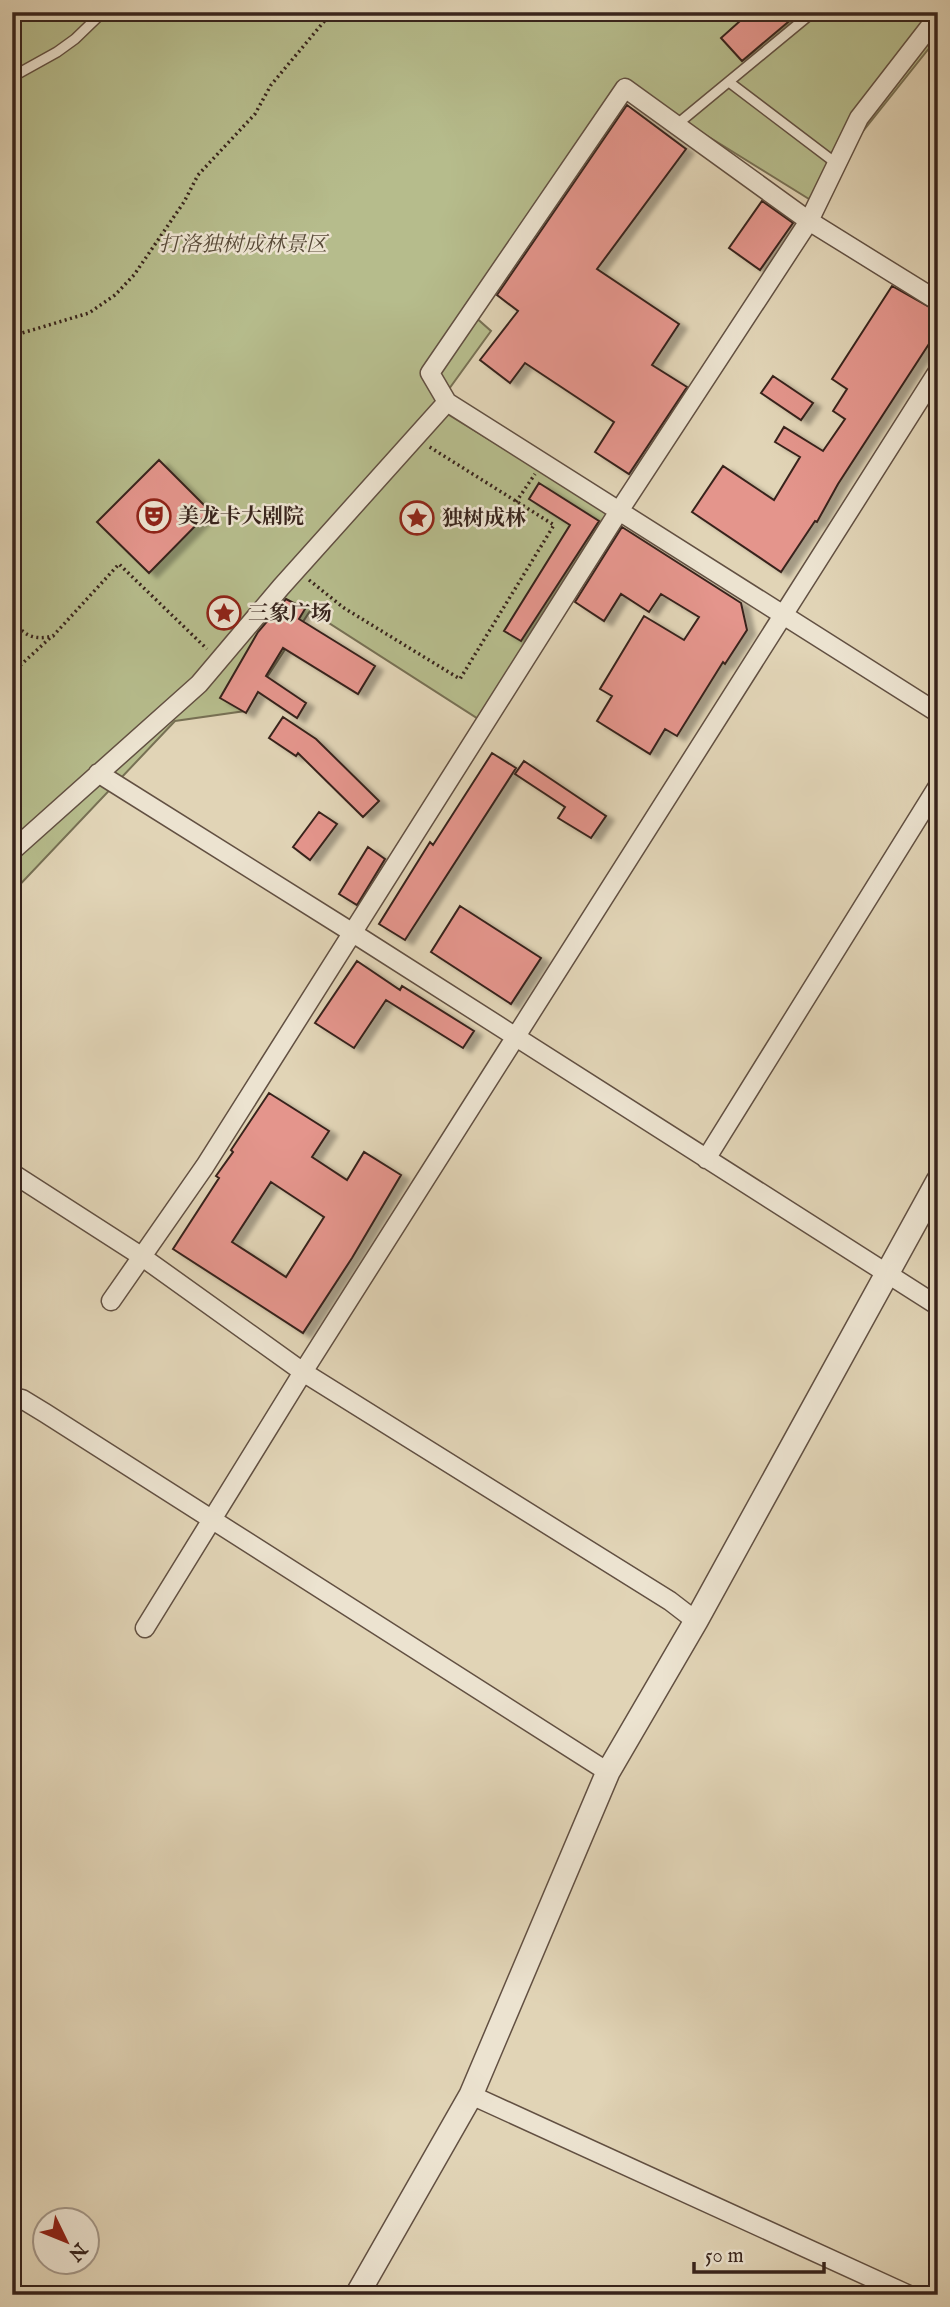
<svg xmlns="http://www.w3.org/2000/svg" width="950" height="2307" font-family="'IM FELL English','Noto Serif SC',serif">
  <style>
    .green { fill: #b6bc8c; stroke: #777054; stroke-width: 2 }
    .building { fill: #e4958c; stroke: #38241c; stroke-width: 2; fill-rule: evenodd; filter: url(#shadow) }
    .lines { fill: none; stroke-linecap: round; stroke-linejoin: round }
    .service-casing { stroke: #625042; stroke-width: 12 }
    .minor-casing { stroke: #625042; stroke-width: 21 }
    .tertiary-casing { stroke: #625042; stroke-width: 26 }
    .path { stroke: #38241c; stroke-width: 3.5; stroke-dasharray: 2 3.5; stroke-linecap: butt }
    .service { stroke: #ece3d0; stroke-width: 9 }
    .minor { stroke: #ece3d0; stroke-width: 18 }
    .tertiary { stroke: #ece3d0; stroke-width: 23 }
    .labels { text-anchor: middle; stroke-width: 5; stroke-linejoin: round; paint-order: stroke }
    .park-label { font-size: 21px; font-style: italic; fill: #584a38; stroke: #ece3d0 }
    .poi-label { font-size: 21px; font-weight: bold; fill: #38241c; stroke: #ece3d0; text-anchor: start }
  </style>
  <defs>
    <filter id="shadow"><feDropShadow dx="8" dy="4.5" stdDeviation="2" flood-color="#0004"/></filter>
  </defs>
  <rect width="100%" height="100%" fill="#e1d4b6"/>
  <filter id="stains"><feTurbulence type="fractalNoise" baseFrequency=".00286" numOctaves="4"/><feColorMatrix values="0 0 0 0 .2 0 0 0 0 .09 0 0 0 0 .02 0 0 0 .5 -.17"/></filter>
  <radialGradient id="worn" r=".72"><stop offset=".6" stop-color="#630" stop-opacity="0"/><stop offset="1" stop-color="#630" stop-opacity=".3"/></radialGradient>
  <path class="green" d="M12 12H938V37L809 199 625 85 464 307 491 331 436 407 609 513 480 720 310 611 245 711 175 721 12 893Z"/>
  <path class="building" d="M750 12H800L742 61 721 38Z
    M627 105 686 149 597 269 679 324 652 365 687 387 629 474 595 452 614 422 525 363 510 383 480 360 518 311 497 295Z
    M762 201 793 223 760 270 729 248Z
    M892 286 938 312V330L838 484 817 522 815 521 781 572 692 512 723 466 774 500 800 457 775 442 784 427 823 451 845 419 833 411 847 389 832 379Z
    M773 376 813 403 801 420 761 393Z
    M159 460 210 511 149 573 97 522Z
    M539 483 599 521 521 641 504 631 570 525 529 499Z
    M622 527 741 603 747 630 725 664 723 662 677 736 665 729 650 754 597 721 612 696 600 689 644 616 684 640 699 617 661 594 649 612 621 594 604 621 575 602Z
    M286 599 305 609 299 619 375 666 358 694 283 648 266 676 306 703 297 718 258 692 246 713 220 698 258 632Z
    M283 717 316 739 379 801 363 817 298 753 296 756 269 738Z
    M492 753 516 768 405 940 379 924 430 842 433 845Z
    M524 761 606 816 591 838 558 818 565 807 515 774Z
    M319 812 337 824 310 860 293 847Z
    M368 847 385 859 357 905 339 894Z
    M460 906 541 958 511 1004 431 952Z
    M357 961 400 990 402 986 474 1031 463 1048 386 1000 354 1048 315 1023Z
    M269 1093 329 1131 312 1157 347 1180 364 1152 401 1175 352 1258 303 1333 173 1249 219 1178 216 1176 233 1152 231 1150ZM271 1182 324 1217 286 1277 232 1242Z"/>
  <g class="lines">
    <defs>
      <path id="service" d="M12 77 57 52 75 39 103 12
        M729 82 837 164
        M675 126 813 12"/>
      <path id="minor" d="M938 301 809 221 625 88 430 373 447 402 938 713
        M98 773 353 933 938 1306
        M12 851 199 684 281 587 447 402
        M706 1159 938 786
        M12 1173 141 1256 303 1372 670 1601 696 1621
        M111 1301 205 1166 619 511 809 221 859 118 938 16
        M12 1397 22 1399 45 1413 608 1772
        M145 1628 303 1372 938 371
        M471 2095 909 2295"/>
      <path id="tertiary" d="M357 2295 471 2095 608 1772 696 1621 938 1181"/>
    </defs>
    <use href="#service" class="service-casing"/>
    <use href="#minor" class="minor-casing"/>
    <use href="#tertiary" class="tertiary-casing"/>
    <path class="path" d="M12 336 89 313 115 295 134 275 184 202 198 175 255 114 271 85 332 12
      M516 502 535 474
      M309 580 344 608 460 679 554 525 428 446
      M12 617C22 635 33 641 53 636L119 564 207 649
      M12 673 51 637"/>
    <use href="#service" class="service"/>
    <use href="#minor" class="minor"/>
    <use href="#tertiary" class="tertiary"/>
  </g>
  <defs>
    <symbol id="theatre-ring" viewBox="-11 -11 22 22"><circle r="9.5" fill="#ece3d0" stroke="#8f2418" stroke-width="1.5"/><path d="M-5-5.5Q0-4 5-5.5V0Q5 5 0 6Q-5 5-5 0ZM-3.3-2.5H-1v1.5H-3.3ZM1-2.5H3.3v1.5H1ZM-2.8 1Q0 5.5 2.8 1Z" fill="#8f2418"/></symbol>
    <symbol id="sight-ring" viewBox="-11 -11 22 22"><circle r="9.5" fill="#ece3d0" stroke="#8f2418" stroke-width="1.5"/><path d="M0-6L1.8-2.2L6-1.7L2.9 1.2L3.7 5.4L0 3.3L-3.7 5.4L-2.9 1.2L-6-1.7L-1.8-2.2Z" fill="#8f2418"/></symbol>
  </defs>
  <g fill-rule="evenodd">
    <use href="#theatre-ring" x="135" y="497" width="38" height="38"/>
    <use href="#sight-ring" x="398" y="499" width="38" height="38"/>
    <use href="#sight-ring" x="205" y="594" width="38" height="38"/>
  </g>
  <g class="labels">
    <g class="park-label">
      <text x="243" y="251">打洛独树成林景区</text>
    </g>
    <g class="poi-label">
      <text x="178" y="523">美龙卡大剧院</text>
      <text x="442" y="525">独树成林</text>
      <text x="248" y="620">三象广场</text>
    </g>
  </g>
  <rect width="950" height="2307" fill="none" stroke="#e1d4b6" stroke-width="42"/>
  <rect x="14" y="14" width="922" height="2279" fill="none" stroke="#38241c" stroke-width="3.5"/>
  <rect x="21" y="21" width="908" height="2265" fill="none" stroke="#38241c" stroke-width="2"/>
  <g transform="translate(66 2241) rotate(133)"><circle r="33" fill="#ece3d0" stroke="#a49788" stroke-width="2"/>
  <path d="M0-5L12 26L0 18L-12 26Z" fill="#8f2418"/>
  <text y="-10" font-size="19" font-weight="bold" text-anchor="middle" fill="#38241c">N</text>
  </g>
  <path d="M694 2262v10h130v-10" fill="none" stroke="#38241c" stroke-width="3.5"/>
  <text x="705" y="2262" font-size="21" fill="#38241c" stroke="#ece3d0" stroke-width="5" paint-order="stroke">50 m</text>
  <rect width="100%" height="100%" filter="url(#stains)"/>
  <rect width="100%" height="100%" fill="url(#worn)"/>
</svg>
